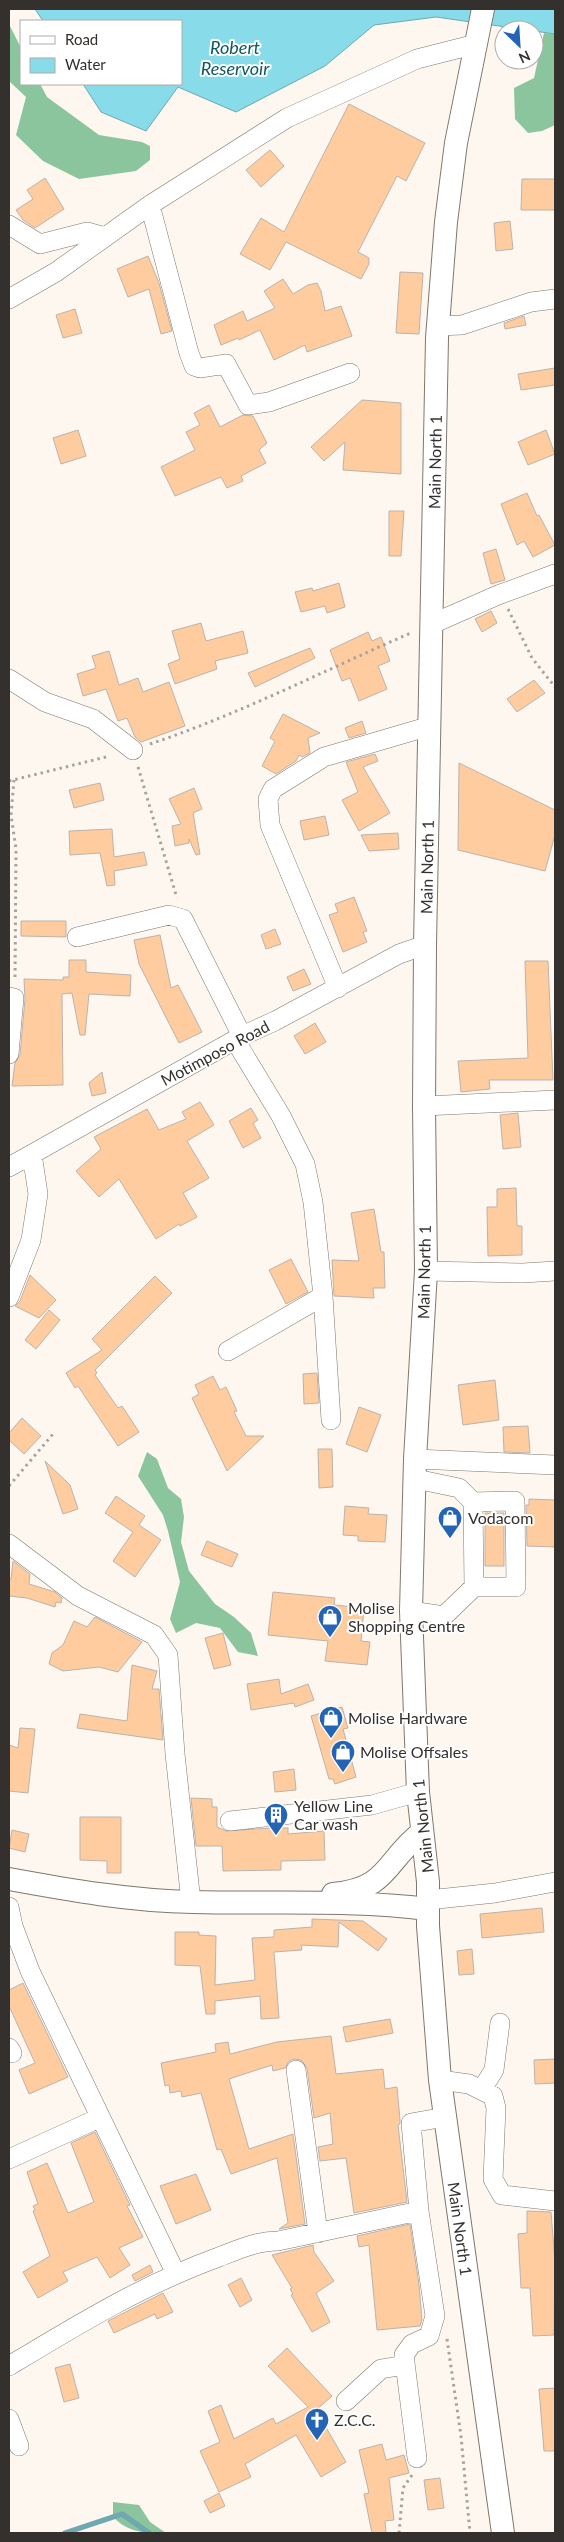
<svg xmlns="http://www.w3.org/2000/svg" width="564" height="2542" font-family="Lato,sans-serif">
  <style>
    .forest { fill: #8bc59d }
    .water { fill: #88dbe8; stroke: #6fa8b0 }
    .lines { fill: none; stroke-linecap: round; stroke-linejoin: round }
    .stream { stroke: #6fa8b0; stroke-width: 5.5 }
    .building { fill: #fecc9e; stroke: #bcb3ab }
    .minor-casing { stroke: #7f776f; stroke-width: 20 }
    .major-casing { stroke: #7f776f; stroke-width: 24 }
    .path { stroke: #a9a39e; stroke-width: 3; stroke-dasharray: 2.5 4; stroke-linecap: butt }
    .minor { stroke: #fff; stroke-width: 19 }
    .major { stroke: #fff; stroke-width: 22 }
    .labels { text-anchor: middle; stroke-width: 4; stroke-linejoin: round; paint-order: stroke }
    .street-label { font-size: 16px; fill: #34302d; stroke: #fff }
    .poi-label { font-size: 16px; fill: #34302d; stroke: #fff; text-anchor: start }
    .water-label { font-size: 18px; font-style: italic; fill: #0e5760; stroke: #fff }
  </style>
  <rect width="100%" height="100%" fill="#fef7f0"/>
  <path class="forest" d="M9 24 21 48V84H40L47 97 99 135 142 142 150 146V160L136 171 79 179 43 161 16 135 26 97 9 81Z
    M544 33 555 34V125L542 131 528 133 515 119 514 88 534 78Z
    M147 1452 157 1459 168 1488 181 1499 184 1517 181 1542 189 1571 215 1604 234 1617 251 1633 258 1656 238 1652 220 1628 196 1623 176 1633 170 1619 180 1582 168 1531 163 1515 138 1476Z
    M113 2502 139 2505 150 2522 166 2533C144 2533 129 2533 113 2517Z"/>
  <path class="water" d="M35 9H555V34L436 17 374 25 325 66 236 112 178 87 146 131 101 112 83 84H181V21H43Z"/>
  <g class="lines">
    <path class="stream" d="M65 2533 122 2514 149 2533"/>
  </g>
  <path class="building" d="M349 104 425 143 406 181 397 176 358 252 369 258V264L361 279 286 242 270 270 240 254 261 218 284 232Z
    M270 150 284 166 261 187 246 170Z
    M45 178 64 209 35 228 23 220 16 210 33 199 27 190Z
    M522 179H555V210H521Z
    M510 221 513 249 496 251 494 223Z
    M148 256 159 283 172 331 161 334 149 289 128 297 117 269Z
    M400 272 423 273 419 334 396 333Z
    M283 279 293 294 308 285 317 283 321 291 325 311 341 306 352 336 307 352 305 345 274 360 260 330 239 340 238 338 221 345 214 325 243 311 247 321 275 308 264 291Z
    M75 309 82 333 63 338 56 315Z
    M524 316 526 325 505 329 504 323Z
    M555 368V385L521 390 518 374Z
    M362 400 401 403V474L343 470 345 442 324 461 311 447Z
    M209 405 220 427 243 415 253 416 267 443 259 450 266 463 241 476 243 481 227 488 221 477 175 496 161 467 195 450 186 432 200 425 194 413Z
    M78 430 86 456 61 464 53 438Z
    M546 430 555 454 528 465 518 442Z
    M527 493 537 516 539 515 555 545 533 557 524 541 517 545 501 504Z
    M389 511H404L401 556H389Z
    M496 549 505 580 491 584 483 553Z
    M339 583 345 607 327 613 325 606 301 612 295 592 312 588 313 591Z
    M491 611 497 623 482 632 475 619Z
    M201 623 206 641 243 631 248 653 215 661 217 669 175 684 168 664 180 659 172 631Z
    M368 632 372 641 381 637 390 661 378 666 387 689 359 701 350 678 342 681 330 650Z
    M310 648 315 658 255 687 248 673Z
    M109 651 119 685 138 678 143 692 169 682 185 726 141 742 135 737 127 718 118 721 106 689 83 696 77 674 96 668 92 656Z
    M534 680 545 693 517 712 507 699Z
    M283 714 320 733 308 738 310 753 302 757 299 755 296 761 276 774 262 766 275 741 270 738Z
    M362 721 366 733 349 738 345 728Z
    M375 754 378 761 363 767 390 813 359 831 342 800 358 792 346 762Z
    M459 763 555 810V835L545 871 458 850Z
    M100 783 104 800 74 808 69 790Z
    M194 788 202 809 193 813 200 854 196 855 189 839V843L175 846 172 826 181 824 169 799Z
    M325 816 329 835 304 840 300 821Z
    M112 829 114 857 144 852 147 865 114 871 115 885 107 886 100 853 70 855 69 831Z
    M398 833 399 849 369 851 361 835Z
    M354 897 367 931 363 932 367 942 343 952 329 915 338 912 335 904Z
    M21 921H66V937L21 936Z
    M275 929 281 944 266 949 261 935Z
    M160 935 171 988 178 985 202 1032 179 1043 139 964 134 940Z
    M69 960H86V972L131 975 130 996 89 994 85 1035H80L72 993 62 994 63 1085 12 1086 15 1063 20 1055 25 999 24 979 63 980V977H69Z
    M525 961H548L553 1080H489L490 1089 461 1092 458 1061 528 1058Z
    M304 969 311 984 293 991 287 977Z
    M315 1023 326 1042 305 1054 294 1036Z
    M102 1072 106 1093 92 1096 89 1083Z
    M200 1102 214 1125 187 1141 209 1178 183 1193 197 1217 180 1226 179 1224 156 1239 119 1179 99 1197 76 1171 101 1149 94 1137 147 1109 159 1130 186 1119 182 1112Z
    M251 1108 258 1120 253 1123 261 1138 243 1148 229 1121Z
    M518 1113 521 1147 503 1149 500 1115Z
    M516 1188 517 1226H522V1255L488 1256 487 1207H497V1189Z
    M374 1209 381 1252H384L385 1288H373L374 1298 334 1296 332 1260 359 1261 351 1213Z
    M291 1259 308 1292 286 1304 269 1270Z
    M30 1275 56 1300 39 1318 15 1306 20 1301Z
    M155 1276 172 1293 95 1370 97 1373 95 1375 118 1408 122 1406 139 1432 118 1446 78 1386 75 1388 66 1373 102 1350 92 1339Z
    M49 1310 60 1320 36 1349 25 1340Z
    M317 1373 319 1403 304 1404 303 1374Z
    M213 1376 220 1390 226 1387 237 1411 234 1412 246 1436H264L227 1471 192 1398 199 1394 195 1385Z
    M495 1380 499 1420 463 1425 458 1385Z
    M359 1407 381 1415 367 1452 346 1444Z
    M22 1418 41 1436 24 1454 9 1440V1433Z
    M528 1426 530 1453 504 1452 503 1427Z
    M318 1449H332L333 1487 319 1488Z
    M45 1461 70 1485 78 1509 63 1514Z
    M116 1496 145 1516 139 1525 161 1540 135 1577 113 1561 133 1532 105 1513Z
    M529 1499 555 1500V1547L527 1546 526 1505H529Z
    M345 1506 369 1508 368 1514 387 1515 385 1542 358 1541V1536L343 1535Z
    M485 1513H504V1566H485Z
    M207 1541 238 1554 232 1567 201 1555Z
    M13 1561 30 1574 29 1584 55 1592 62 1598 61 1603 56 1602 55 1607 27 1598 9 1596V1578L11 1579Z
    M273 1592 335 1598 334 1605 364 1608 361 1641 370 1642 367 1665 325 1661 328 1641 268 1635Z
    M95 1617 142 1642 118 1672 99 1667 63 1671 49 1664 52 1653 63 1645 74 1621 87 1627Z
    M223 1633 231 1665 214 1669 205 1638Z
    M132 1665 157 1671 152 1689H159L163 1740 77 1728 80 1714 127 1721Z
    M279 1679 281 1694 308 1684 314 1700 295 1707 294 1703 251 1710 247 1684Z
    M342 1707 348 1728 343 1729 356 1777 335 1784 333 1779H329L311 1716Z
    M20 1728 35 1729 28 1793 9 1791V1745L18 1748Z
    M294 1769 296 1790 275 1792 273 1772Z
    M191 1798 212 1799V1807H217V1827L226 1831 272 1828H288V1834L324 1831 325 1860 281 1861V1870L223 1871 222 1846H196Z
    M80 1817H121V1873H107V1861L80 1860Z
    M12 1830 29 1834 25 1852 9 1848Z
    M542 1908 544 1932 482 1938 480 1914Z
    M312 1919 363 1921 387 1939 378 1951 339 1922 338 1947 301 1945 302 1950 274 1952 279 2018 261 2019 260 1996 215 2001V2014H206L200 1966 175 1965V1932H199V1935L216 1936 215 1985 255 1980 252 1938 274 1937V1930L312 1927Z
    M472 1949 474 1974 459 1975 457 1951Z
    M23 1983 68 2077 29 2094 19 2070 35 2063 9 2006V1990Z
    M390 2019 393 2033 346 2042 343 2027Z
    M331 2036 336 2074 383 2069 385 2089 397 2087 400 2120V2124L398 2125 407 2202 354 2213 346 2158 320 2161 318 2147 333 2144 330 2113 314 2118 307 2068 301 2060 294 2059 289 2061 285 2068 273 2071 272 2065 229 2079 249 2149 293 2134 305 2224 279 2229 288 2223 277 2158 231 2174 221 2149 217 2150 201 2093 182 2097 181 2091 170 2093 169 2085 165 2086 161 2063 216 2052 215 2044 228 2042 230 2054 277 2042Z
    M555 2059V2083L535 2084 534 2060Z
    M95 2132 130 2205 127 2206 143 2237 119 2248 130 2265 110 2278 97 2257 63 2272 68 2281 38 2298 23 2272 50 2256 33 2211 35 2210 33 2206 38 2204 27 2172 47 2163 68 2213 94 2202 71 2143Z
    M196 2174 211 2210 176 2224 160 2186Z
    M527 2211 551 2212 555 2262 554 2335 533 2336 530 2288H521L518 2234 527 2233Z
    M410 2224 419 2285 422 2320 420 2326 377 2330 369 2245 359 2247 357 2236Z
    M313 2245 314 2252 334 2281 316 2293 330 2322 312 2332 291 2295 293 2294 290 2289 292 2288 272 2255Z
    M150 2265 153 2272 135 2281 132 2275Z
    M241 2278 252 2300 240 2307 228 2285Z
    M163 2293 173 2312 157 2319 155 2314 114 2333 108 2321Z
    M287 2348 332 2396 316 2410 346 2462 321 2477 296 2435 245 2464 251 2477 219 2492 200 2451 220 2442 208 2411 221 2405 234 2439 273 2418 276 2424 308 2407 268 2366Z
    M70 2364 79 2398 64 2402 55 2368Z
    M555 2388V2451H544L539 2389Z
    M382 2444 386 2460 404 2455 409 2473 389 2478 394 2520 385 2521 386 2533H372L364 2494 369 2493 359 2450Z
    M440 2478 444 2508 428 2510 424 2480Z
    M219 2493 225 2506 210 2513 204 2501Z"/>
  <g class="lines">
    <defs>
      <path id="minor" d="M150 205 189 353 194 366 200 368 226 364 248 405 269 402 350 373
        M9 225 40 244 87 232 105 237
        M9 299 56 272 150 205 287 118 417 59 476 44
        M438 326 462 325 531 302 555 299
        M432 624 498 595 555 574
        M9 679 45 702 93 719 133 750
        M77 937 169 915 183 919 242 1036
        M338 988 270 825 268 799 273 789 324 757 430 726
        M9 997 14 998 9 1054
        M235 1040 281 1116 305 1164 313 1202 323 1296 331 1420
        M424 1106 555 1100
        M9 1167 242 1036 275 1021 399 954 425 945
        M426 1271 523 1273 555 1271
        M9 1297 31 1240 38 1194 32 1154
        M228 1351 323 1296
        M415 1459 555 1465
        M473 1502 515 1501 516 1587H474
        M9 1544 78 1596 154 1635 168 1655 175 1754 191 1902
        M411 1611 444 1616 474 1587 473 1502 459 1488 416 1479
        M230 1821 372 1805 418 1792
        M428 1900 495 1893 555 1882
        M9 1907 13 1926 30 1971 176 2274
        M9 2048 12 2053
        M296 2070 318 2233
        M440 2080 469 2084 493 2096 496 2108 493 2179 502 2195 555 2201
        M482 2089 494 2070 500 2023
        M9 2159 99 2118
        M9 2366C77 2325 144 2284 219 2257 239 2249 257 2241 278 2241L419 2211 411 2123 445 2117
        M346 2401 381 2369 405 2365
        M9 2419 19 2446
        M417 2458 404 2355 412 2344 429 2336 435 2316 419 2211"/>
      <path id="major" d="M483 9 456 143 446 222 437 338 425 945 424 1106 426 1271 415 1459 411 1611 418 1792 428 1882V1926L440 2080 503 2533
        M9 1879C69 1890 131 1901 193 1902 271 1904 350 1899 428 1909
        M333 1894C389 1889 385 1861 421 1833"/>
    </defs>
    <use href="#minor" class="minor-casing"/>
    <use href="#major" class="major-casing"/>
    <path class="path" d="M508 609 532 658 555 687
      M150 744C240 714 325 670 413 632
      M138 767 177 898
      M14 780 11 815 16 849 15 980
      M9 781 110 756
      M9 1486 53 1434
      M447 2339 461 2436 470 2533
      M399 2533 403 2488 412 2475"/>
    <use href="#minor" class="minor"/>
    <use href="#major" class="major"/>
  </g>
  <defs>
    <symbol id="shop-pin" viewBox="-11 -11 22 30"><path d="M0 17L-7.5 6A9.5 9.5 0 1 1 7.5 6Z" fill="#2364b5" stroke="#fff"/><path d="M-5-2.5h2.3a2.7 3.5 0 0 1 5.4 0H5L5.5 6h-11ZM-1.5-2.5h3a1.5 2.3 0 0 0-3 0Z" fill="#fff"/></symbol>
    <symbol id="building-pin" viewBox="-11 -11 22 30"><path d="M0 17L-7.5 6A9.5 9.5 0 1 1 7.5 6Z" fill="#2364b5" stroke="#fff"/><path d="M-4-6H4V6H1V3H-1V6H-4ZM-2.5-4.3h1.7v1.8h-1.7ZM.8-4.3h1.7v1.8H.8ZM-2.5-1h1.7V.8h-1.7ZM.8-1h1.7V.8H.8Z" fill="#fff"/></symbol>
    <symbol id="church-pin" viewBox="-11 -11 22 30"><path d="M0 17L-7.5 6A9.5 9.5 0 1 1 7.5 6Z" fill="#2364b5" stroke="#fff"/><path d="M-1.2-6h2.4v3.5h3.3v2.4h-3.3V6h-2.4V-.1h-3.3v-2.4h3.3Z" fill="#fff"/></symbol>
  </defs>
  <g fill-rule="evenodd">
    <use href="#shop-pin" x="436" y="1504" width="28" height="38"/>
    <use href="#shop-pin" x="316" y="1603" width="28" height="38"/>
    <use href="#shop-pin" x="317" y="1704" width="28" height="38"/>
    <use href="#shop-pin" x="329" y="1738" width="28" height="38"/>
    <use href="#building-pin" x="262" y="1801" width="28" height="38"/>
    <use href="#church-pin" x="303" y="2406" width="28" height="38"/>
  </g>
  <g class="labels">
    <g class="street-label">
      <text transform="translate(435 462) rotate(-89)" y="6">Main North 1</text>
      <text transform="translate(427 867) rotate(-89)" y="6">Main North 1</text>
      <text transform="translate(215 1053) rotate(-28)" y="6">Motimposo Road</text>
      <text transform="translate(424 1272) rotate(-89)" y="6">Main North 1</text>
      <text transform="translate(423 1826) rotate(-96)" y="6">Main North 1</text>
      <text transform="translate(460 2229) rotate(82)" y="6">Main North 1</text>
    </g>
    <g class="poi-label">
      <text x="468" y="1524">Vodacom</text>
      <text x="348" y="1614">Molise<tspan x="348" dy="18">Shopping Centre</tspan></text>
      <text x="348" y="1724">Molise Hardware</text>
      <text x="360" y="1758">Molise Offsales</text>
      <text x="294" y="1812">Yellow Line<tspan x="294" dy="18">Car wash</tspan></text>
      <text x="334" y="2426">Z.C.C.</text>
    </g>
    <g class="water-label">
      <text x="235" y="54">Robert<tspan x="235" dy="21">Reservoir</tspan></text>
    </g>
  </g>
  <rect width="564" height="2542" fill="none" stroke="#34302d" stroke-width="20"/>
  <rect x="20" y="20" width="162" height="65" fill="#ffffff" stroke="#aeacab"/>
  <rect x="30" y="36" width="25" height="8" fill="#ffffff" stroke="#aeacab"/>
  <text x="65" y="45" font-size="15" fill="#34302d">Road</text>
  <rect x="30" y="58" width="25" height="15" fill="#88dbe8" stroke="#aeacab"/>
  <text x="65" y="70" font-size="15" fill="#34302d">Water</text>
  <g transform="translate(519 45) rotate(155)"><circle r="24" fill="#ffffff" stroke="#aeacab"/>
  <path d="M0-4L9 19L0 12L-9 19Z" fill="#2364b5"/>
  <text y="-8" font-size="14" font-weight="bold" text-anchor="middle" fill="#34302d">N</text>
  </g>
</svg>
